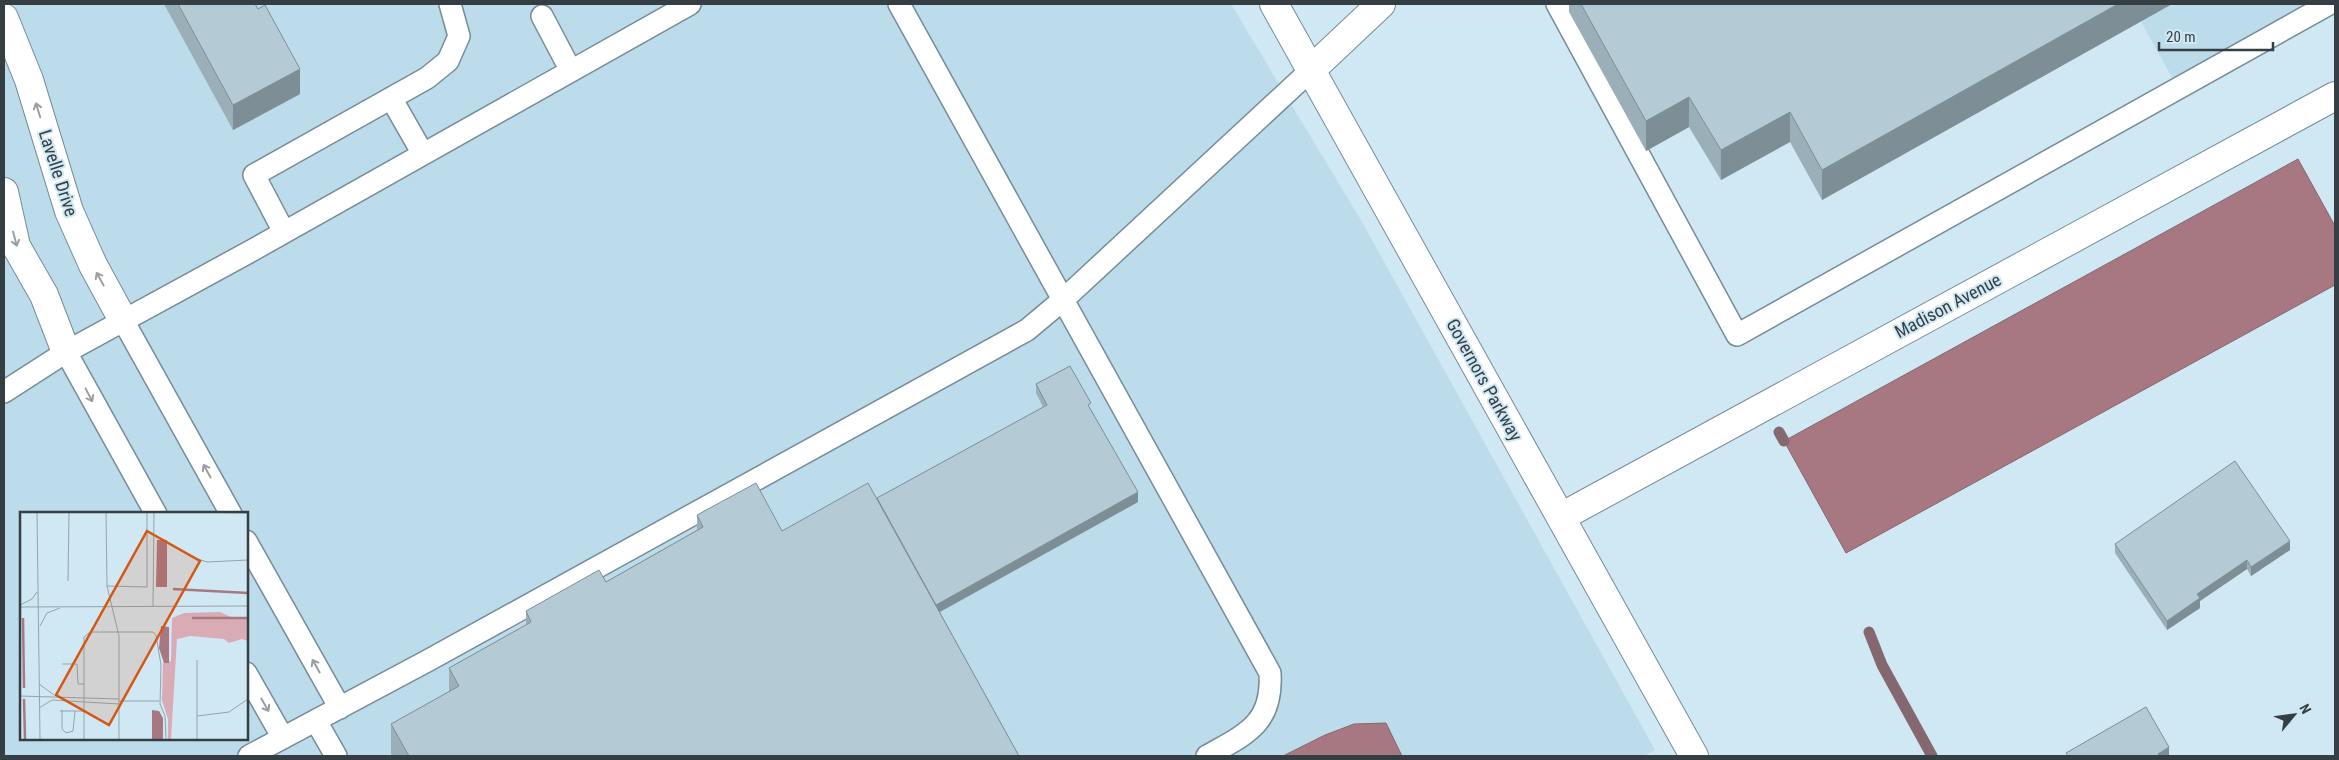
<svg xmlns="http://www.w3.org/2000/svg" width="2339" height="760" font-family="'Roboto Condensed',sans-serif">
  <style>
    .built { fill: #bcdceb; fill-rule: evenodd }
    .water { fill: #a77882; stroke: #85676f }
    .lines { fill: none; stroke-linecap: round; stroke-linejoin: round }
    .stream { stroke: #85676f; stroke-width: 11 }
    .service-casing { stroke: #768c96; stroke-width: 24 }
    .minor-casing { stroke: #768c96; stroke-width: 30 }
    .primary-casing { stroke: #768c96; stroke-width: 30 }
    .service { stroke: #fff; stroke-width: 21 }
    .minor { stroke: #fff; stroke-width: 28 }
    .primary { stroke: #fff; stroke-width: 28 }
    .wall { fill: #9bafb8 }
    .shaded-wall { fill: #7e8e96 }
    .building { fill: #b4cbd6; stroke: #7e8e96 }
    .oneway { stroke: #9a9ea1 }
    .labels { text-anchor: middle; stroke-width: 4; stroke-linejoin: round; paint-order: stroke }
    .street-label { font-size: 18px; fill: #353e43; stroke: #d0e8f3 }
    .inset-river { fill: none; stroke: #a77882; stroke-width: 2.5 }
    .inset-road { fill: none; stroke: #92a4ad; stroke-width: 1 }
    .view { fill: #d65612; fill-opacity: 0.15; stroke: #d65612; stroke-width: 2.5 }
    .inset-edge { fill: none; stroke: #353e43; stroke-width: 2.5 }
  </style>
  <rect width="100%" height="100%" fill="#d0e8f3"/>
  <path class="built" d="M4 4H1231L1362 222 1655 750 1644 756H4ZM21 514H246V739H21Z
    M2131 4H2335L2183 97Z"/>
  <path class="water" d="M2298 159 2335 226V285L1846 553 1784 441Z
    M1386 723 1402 756H1283L1325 735 1354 724Z"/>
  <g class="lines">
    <path class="stream" d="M1779 432 1784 441
      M1869 632 1882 665 1932 756"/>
    <defs>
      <path id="service" d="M899 4 1270 673C1273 724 1246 734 1207 756
        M1557 4 1737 335 2329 4
        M542 16 571 71
        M391 98 423 154
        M284 232 254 175 427 78 448 61 459 36 450 4
        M124 322 231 514
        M66 352 156 514
        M4 392 66 352 251 251 690 4
        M246 541 340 708
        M246 673 283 738
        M316 721 336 756
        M249 756 429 660 1027 330 1064 299 1311 70"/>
      <path id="minor" d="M4 18 29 80 69 211 93 265 124 322
        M1311 70 1381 4
        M4 192 16 246 44 295 66 352
        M1561 517 2335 96"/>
      <path id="primary" d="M1274 4 1694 756"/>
    </defs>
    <use href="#service" class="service-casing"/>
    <use href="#minor" class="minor-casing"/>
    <use href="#primary" class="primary-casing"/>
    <use href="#service" class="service"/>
    <use href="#minor" class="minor"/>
    <use href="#primary" class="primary"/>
  </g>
  <path class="wall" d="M164 4H255L300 94 233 130Z
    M1569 4H2172L1822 200 1790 142 1721 180 1689 127 1646 151 1569 12Z
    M1036 384 1091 410 1138 502 940 612 1019 756H392L391 754V724L449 692V668L526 625V611L606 582 697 530V515L782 531 877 498 1043 407 1036 393Z
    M2115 544 2290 550 2251 576 2247 569 2200 601V608L2167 630 2115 553Z"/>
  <path class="shaded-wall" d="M2118 4H2172L1822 200V170Z
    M300 69V94L233 130V105Z
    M1689 97V127L1646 151V121Z
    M1790 112V142L1721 180V150Z
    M1138 492V502L927 619V610Z
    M2290 541V550L2251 576V567Z
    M2247 560V569L2200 601V608L2167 630V621L2197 594Z
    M2169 747V756H2158V754Z"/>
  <path class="building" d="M178 4H255L258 9 265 5 300 69 233 105Z
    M1581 4H2118L1822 170 1790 112 1721 150 1689 97 1646 121Z
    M1070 366 1091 403 1088 405 1138 492 936 605 877 498 1047 405 1036 384Z
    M2235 461 2290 541 2251 567 2247 560 2197 594 2200 598 2167 621 2115 544Z
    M756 483 782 531 868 483 1019 756H409L391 724 459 686 449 668 531 622 526 611 599 570 606 582 703 527 697 515Z
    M2146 707 2169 747 2158 754 2159 756H2068L2066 753Z"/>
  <defs><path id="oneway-shaft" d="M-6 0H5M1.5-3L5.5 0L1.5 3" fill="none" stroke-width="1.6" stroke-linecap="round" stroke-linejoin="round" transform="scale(1.25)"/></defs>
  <g class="oneway">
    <use href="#oneway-shaft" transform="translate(38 110) rotate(-107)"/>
    <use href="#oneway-shaft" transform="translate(15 239) rotate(75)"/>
    <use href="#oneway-shaft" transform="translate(100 279) rotate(-119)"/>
    <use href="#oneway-shaft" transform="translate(89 395) rotate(62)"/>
    <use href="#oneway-shaft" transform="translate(207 471) rotate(-119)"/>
    <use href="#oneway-shaft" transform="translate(316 666) rotate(-119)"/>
    <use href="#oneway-shaft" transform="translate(265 705) rotate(60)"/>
  </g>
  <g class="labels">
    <g class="street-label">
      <text transform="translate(58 173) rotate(72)" y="6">Lavelle Drive</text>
      <text transform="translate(1948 306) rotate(-28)" y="6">Madison Avenue</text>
      <text transform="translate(1484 380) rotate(61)" y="6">Governors Parkway</text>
    </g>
  </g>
  <g transform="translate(20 512)">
    <rect width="228" height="228" fill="#d0e8f3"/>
    <path d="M200 100 211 105 227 106 228 129 222 127 209 131 204 127 170 124 157 127 151 227H148V207L142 188 143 151 151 149 152 106 164 101Z" fill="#d9acb5"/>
    <path d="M137 28H147V75H136ZM141 114 149 115V151H144L139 136ZM132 198 139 199 143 206V227H132Z" fill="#a77882"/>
    <path class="inset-river" d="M153 77 228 81M3 106 4 176M172 106H228M4 187 5 227"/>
    <path class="inset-road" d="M17 0 20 227M86 0 87 74 99 124V227M165 0 228 1M175 46 187 50 228 48M48 69 49 0M87 74 127 75V0M0 93 12 87 17 80M133 94 134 0M0 95 228 94M20 114 27 101 40 96M177 148V227M42 152H57L58 172H64M19 172 34 183M0 184 99 187M99 189H139M19 196 32 188 99 192M42 198V217L46 221 53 219 55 199M40 199H64M177 204 209 200 228 187M64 227V125L70 120H133L136 123 141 153 140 192 145 204 146 227"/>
    <path class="view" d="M127 19 180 49 89 213 36 183Z"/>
    <rect width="228" height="228" class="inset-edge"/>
  </g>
  <rect width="2339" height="760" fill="none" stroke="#353e43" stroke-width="10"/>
  <g transform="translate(2294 715) rotate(61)" stroke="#d0e8f3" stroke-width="4" paint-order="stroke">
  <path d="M0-4L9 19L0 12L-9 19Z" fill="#353e43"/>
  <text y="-8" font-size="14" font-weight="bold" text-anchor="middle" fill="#353e43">N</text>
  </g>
  <path d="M2159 42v8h114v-8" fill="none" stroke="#353e43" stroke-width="2.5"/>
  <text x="2166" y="42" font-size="15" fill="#353e43" stroke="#d0e8f3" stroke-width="4" paint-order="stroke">20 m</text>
</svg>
